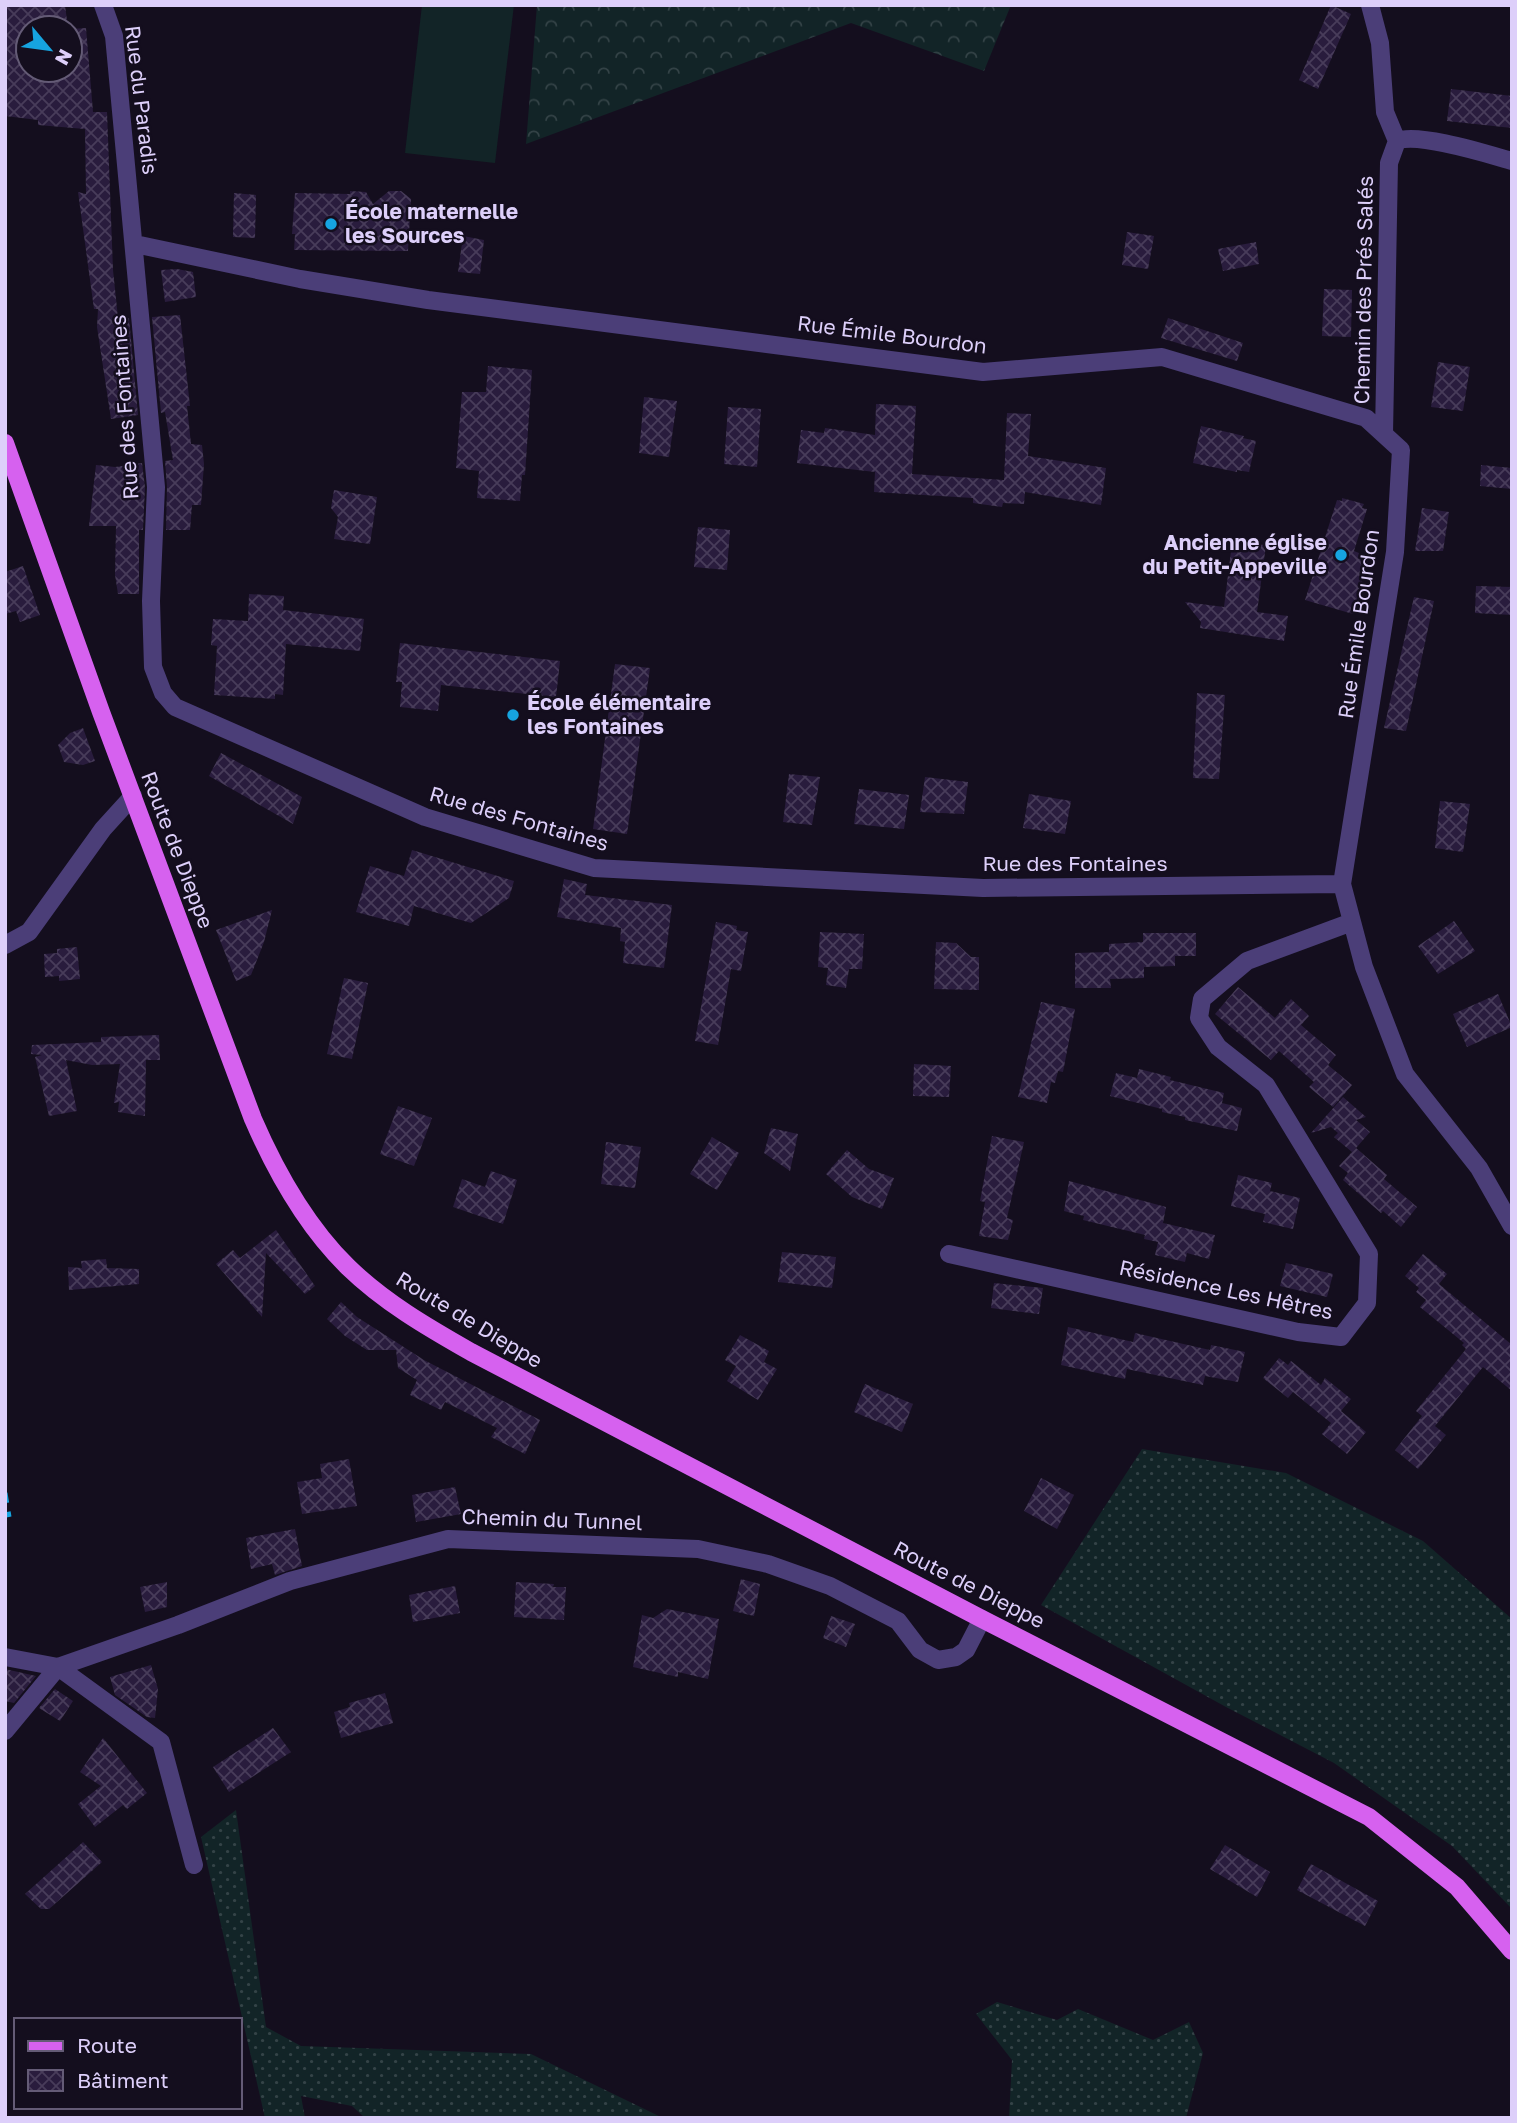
<svg xmlns="http://www.w3.org/2000/svg" width="1517" height="2123" font-family="'Golos Text',sans-serif">
  <style>
    .grass { fill: url(#grass-dots) }
    .forest { fill: url(#forest-crowns) }
    .pitch { fill: #122427 }
    .building { fill: url(#building-cross-hatch) }
    .lines { fill: none; stroke-linecap: round; stroke-linejoin: round }
    .street { stroke: #4b3e78; stroke-width: 18 }
    .primary { stroke: #d661ef; stroke-width: 18 }
    .rail { stroke: #16a4e0; stroke-width: 5; stroke-dasharray: 10 9; stroke-linecap: butt }
    .poi-dot { fill: #16a4e0; stroke: #140e1e; stroke-width: 2.5 }
    .labels { text-anchor: middle; stroke-width: 5; stroke-linejoin: round; paint-order: stroke }
    .street-label { font-size: 21px; fill: #ddcffa; stroke: #140e1e }
    .poi-label { font-size: 21px; font-weight: bold; fill: #ddcffa; stroke: #140e1e; text-anchor: start }
  </style>
  <defs>
    <pattern id="grass-dots" width="8" height="8" patternUnits="userSpaceOnUse" patternTransform="scale(1.75)"><rect width="8" height="8" fill="#122427"/><path d="M2 2h.1M6 6h.1" fill="none" stroke="#344347" stroke-width="1.8" stroke-linecap="round"/></pattern>
    <pattern id="forest-crowns" width="20" height="18" patternUnits="userSpaceOnUse" patternTransform="scale(1.75)"><rect width="20" height="18" fill="#122427"/><path d="M2 6a3 3 0 1 1 6 0M12 15a3 3 0 1 1 6 0" fill="none" stroke="#344347"/></pattern>
    <pattern id="building-cross-hatch" width="8" height="8" patternUnits="userSpaceOnUse" patternTransform="scale(1.75)"><rect width="8" height="8" fill="#291c3d"/><path d="M0 0l8 8M0 8l8-8" fill="none" stroke="#483c5a"/></pattern>
  </defs>
  <rect width="100%" height="100%" fill="#140e1e"/>
  <path class="grass" d="M1142 1449 1286 1473 1423 1541 1512 1619V1909L1452 1846 1334 1763 1226 1707 1041 1605Z
    M236 1810 266 2027 301 2046 531 2054 663 2118H365L352 2106 301 2096 305 2118H265L201 1837Z
    M997 2002 1057 2020 1078 2009 1153 2040 1189 2022 1203 2053 1186 2118H1009L1012 2060 976 2014Z"/>
  <path class="forest" d="M537 5H1011L984 71 851 23 526 144Z"/>
  <path class="pitch" d="M422 5H514L495 163 405 153Z"/>
  <path class="building" d="M5 5H65L68 28H28V70H70V29L86 28 93 112H107L113 270 118 318H129L138 415 111 419 97 327 98 309H94L78 192 86 194 85 129 38 125V120L5 116Z
    M1331 5 1351 14 1318 89 1299 80Z
    M1451 89 1512 96V128L1447 121Z
    M350 191 366 192 373 204 389 191H401L411 199 408 251 294 250 295 234H292L295 193 350 194Z
    M234 193 256 195 255 238 233 237Z
    M1127 232 1154 236 1148 269 1122 265Z
    M463 236 484 240 480 274 458 272Z
    M1256 242 1259 264 1223 271 1218 249Z
    M177 269 193 272 196 297 165 302 161 270Z
    M1324 289 1352 290 1351 337 1322 336Z
    M180 315 190 406H187L191 444 202 445 204 464 201 505H192L190 530H166L167 487 165 461 173 460 165 412 161 413 152 317Z
    M1168 318 1243 343 1237 361 1161 338Z
    M1438 362 1470 367 1463 411 1431 407Z
    M488 366 532 370 525 475H522L520 501 477 498 479 471 456 468 462 392H486Z
    M644 397 677 401 669 457 639 453Z
    M876 404 916 406 912 474 1004 480 1007 413 1031 414 1028 456 1106 468 1101 505 1025 492 1024 504 1003 503 1002 507 973 503V498L874 492 875 472 797 463 801 430 824 433 825 428 875 435Z
    M728 407 761 409 757 467 724 464Z
    M1201 426 1244 436 1243 438 1256 441 1249 472 1237 470V472L1193 463Z
    M142 463 145 487 143 530H139V594H118L115 575 116 526H89L96 465 115 467Z
    M1481 465 1512 468V489L1480 486Z
    M334 490 377 497 370 544 334 539 338 517 331 508Z
    M1342 498 1364 504 1362 508 1367 509 1354 551 1369 557 1353 614 1305 600 1337 500 1342 501Z
    M1422 508 1449 512 1443 551H1415Z
    M698 527 730 530 727 570 694 567Z
    M1232 543 1266 545 1257 612 1288 616 1284 641 1200 628 1201 622 1185 602 1224 607Z
    M23 566 40 615 20 622 16 611 5 614V572Z
    M1476 586 1512 587V615L1475 613Z
    M249 594 284 596 283 610 364 619 360 651 286 644 283 695 275 694V699L214 695 217 646 211 645 213 619 248 621Z
    M1414 597 1434 601 1406 731 1384 728Z
    M400 643 560 661 556 697 441 685 438 711 400 707 402 682H396Z
    M615 664 650 668 627 834 593 829Z
    M1197 693 1225 695 1219 779 1193 778Z
    M83 728 95 761 83 765 64 762 58 745 70 733Z
    M221 753 302 797 293 824 209 776Z
    M789 774 820 777 812 825 783 822Z
    M925 777 968 782 964 814 920 812Z
    M859 789 909 795 904 829 854 824Z
    M1029 794 1071 801 1065 834 1023 828Z
    M1440 801 1470 804 1463 852 1435 848Z
    M412 850 514 881 509 898 471 923 414 906 409 926 356 912 370 866 404 876Z
    M564 879 587 884 585 895 672 905 664 968 623 963 625 942 620 941 621 928 557 917Z
    M272 910 264 942 251 975 236 981 216 930Z
    M1454 921 1475 951 1438 974 1418 946Z
    M716 922 737 926 736 930 748 932 741 971 731 969 718 1045 695 1041Z
    M820 932 864 934 862 969H849L846 988 826 985 828 968 818 967Z
    M1143 933H1196V956H1175V966L1144 967V978L1110 979 1111 988H1075V953L1109 952V944L1143 942Z
    M936 942 956 943 971 957H979V990L934 989Z
    M77 947 80 979 59 981V976L45 977 44 954 57 953V949Z
    M344 978 368 983 352 1059 327 1054Z
    M1238 987 1275 1018 1291 999 1309 1016 1301 1025 1336 1055 1328 1065 1352 1085 1333 1107 1309 1087 1314 1082 1279 1051 1271 1060 1215 1014Z
    M1498 994 1512 1027 1467 1047 1453 1014Z
    M1041 1002 1075 1009 1063 1072 1058 1071 1055 1083 1051 1082 1047 1103 1018 1097Z
    M159 1035 160 1060H146L145 1116 118 1112 119 1102 114 1103 120 1064 92 1065 66 1060 77 1111 49 1116 35 1057 42 1055 31 1054 32 1045 101 1042V1037Z
    M914 1064 951 1066 949 1097 913 1096Z
    M1139 1069 1171 1077 1170 1080 1224 1093 1222 1103 1242 1108 1237 1131 1185 1120V1117L1162 1112V1109L1110 1096 1116 1073 1137 1078Z
    M1343 1097 1366 1117 1356 1120 1370 1132 1356 1148 1387 1175 1384 1179 1417 1207 1401 1227 1383 1211 1381 1213 1343 1180 1348 1173 1339 1166 1352 1152 1334 1137 1338 1133 1331 1127 1311 1133Z
    M398 1106 432 1118 414 1166 380 1154Z
    M771 1128 798 1134 790 1171 764 1153Z
    M992 1136 1024 1142 1007 1218 1013 1220 1008 1240 979 1236 985 1202 980 1201Z
    M712 1137 739 1153 717 1190 690 1174Z
    M606 1142 641 1147 635 1188 601 1184Z
    M847 1150 869 1169 894 1178 882 1209 852 1197 826 1174Z
    M491 1171 517 1180 503 1224 453 1207 462 1179 485 1187Z
    M1238 1175 1272 1183 1270 1191 1300 1198 1293 1229 1263 1222 1265 1214 1231 1206Z
    M1069 1181 1166 1207 1163 1223 1215 1235 1209 1259 1187 1253 1185 1262 1155 1255 1158 1242 1144 1239 1145 1235 1083 1220 1084 1216 1064 1211Z
    M276 1230 315 1286 305 1294 266 1253 262 1317 216 1264 233 1250 240 1258Z
    M782 1252 836 1257 832 1288 778 1282Z
    M1423 1254 1447 1274 1439 1284 1512 1345V1391L1483 1367 1435 1426 1446 1435 1418 1469 1395 1450 1422 1416 1416 1411 1466 1349 1462 1345 1464 1343 1420 1307 1426 1300 1416 1292 1419 1288 1405 1276Z
    M106 1259 107 1268 139 1269V1284L69 1290 68 1267 82 1268 81 1261Z
    M1286 1263 1333 1274 1327 1297 1280 1286Z
    M994 1283 1043 1288 1039 1314 991 1308Z
    M341 1302 357 1317 424 1360 540 1420 525 1454 491 1437 497 1428 445 1402 441 1410 410 1395 417 1380 398 1368 396 1350H367L345 1336 327 1319Z
    M1068 1327 1133 1342 1135 1333 1210 1350 1211 1345 1245 1352 1238 1382 1205 1376 1203 1385 1127 1369 1125 1379 1061 1365Z
    M740 1335 769 1351 764 1362 777 1369 758 1400 727 1381 736 1366 725 1360Z
    M1279 1358 1288 1365 1291 1361 1321 1385 1325 1378 1351 1399 1341 1411 1366 1432 1347 1454 1322 1434 1331 1423 1293 1392 1288 1398 1263 1378Z
    M865 1384 913 1404 902 1432 854 1412Z
    M349 1459 357 1506 302 1514 297 1482 322 1478 320 1464Z
    M1041 1478 1074 1495 1057 1529 1024 1511Z
    M455 1487 461 1514 416 1522 412 1495Z
    M295 1529 302 1566 275 1575 272 1564 251 1569 246 1538Z
    M741 1579 760 1584 754 1616 733 1611Z
    M167 1582V1607L145 1612 140 1587Z
    M516 1582 554 1584 553 1587H566L564 1620 514 1617Z
    M455 1586 460 1613 413 1622 409 1595Z
    M667 1609 719 1619 708 1679 678 1672V1677L633 1667 642 1615 653 1618Z
    M831 1616 855 1624 846 1647 823 1638Z
    M151 1665 158 1689 155 1718 147 1717 115 1695 110 1677Z
    M5 1669 36 1676 14 1703 5 1701Z
    M55 1689 73 1701 60 1721 39 1708Z
    M385 1693 393 1723 341 1738 334 1712 350 1707 349 1703Z
    M273 1728 291 1752 229 1792 213 1767Z
    M103 1738 147 1793 127 1809 123 1805 95 1827 78 1804 101 1786 80 1772Z
    M83 1842 102 1862 49 1909H41L25 1894Z
    M1225 1845 1270 1872 1257 1897 1210 1869Z
    M1311 1864 1378 1901 1365 1926 1297 1890Z"/>
  <g class="lines">
    <path class="street" d="M103 5 114 36 156 487 151 601 153 667 163 693 175 707 425 817 594 868 983 888 1342 884
      M1370 5 1380 43 1385 112 1397 141
      M135 244 300 279 428 300 983 372 1162 357 1366 418 1401 450 1395 552 1342 884 1364 967 1405 1074 1479 1168 1512 1226
      M1384 434 1389 163 1397 141C1418 132 1487 154 1512 161
      M5 945 29 932 103 829 133 796
      M949 1254 1298 1332 1341 1337 1367 1303 1369 1254 1266 1085 1218 1047 1199 1018 1202 999 1247 961 1352 922
      M5 1657 58 1667 178 1625 290 1581 448 1539 698 1549 768 1564 830 1586 898 1621 920 1650 938 1660 956 1657 966 1650 982 1619
      M5 1731 58 1667 161 1742 194 1865"/>
    <path class="primary" d="M5 443 101 712 253 1119C276 1172 306 1226 348 1267 384 1302 427 1327 471 1352L982 1619 1369 1817 1457 1887 1512 1951"/>
    <path class="rail" d="M5 1493 9 1517"/>
  </g>
  <g class="poi-dot">
    <circle cx="331" cy="224" r="7"/>
    <circle cx="1341" cy="555" r="7"/>
    <circle cx="513" cy="715" r="7"/>
  </g>
  <g class="labels">
    <g class="street-label">
      <text transform="translate(141 100) rotate(83)" y="7">Rue du Paradis</text>
      <text transform="translate(1364 290) rotate(-89)" y="7">Chemin des Prés Salés</text>
      <text transform="translate(892 335) rotate(7)" y="7">Rue Émile Bourdon</text>
      <text transform="translate(125 407) rotate(-94)" y="7">Rue des Fontaines</text>
      <text transform="translate(1359 624) rotate(-82)" y="7">Rue Émile Bourdon</text>
      <text transform="translate(519 819) rotate(16)" y="7">Rue des Fontaines</text>
      <text transform="translate(177 850) rotate(69)" y="7">Route de Dieppe</text>
      <text x="1075" y="871">Rue des Fontaines</text>
      <text transform="translate(1226 1290) rotate(12)" y="7">Résidence Les Hêtres</text>
      <text transform="translate(469 1320) rotate(31)" y="7">Route de Dieppe</text>
      <text transform="translate(552 1520) rotate(2)" y="7">Chemin du Tunnel</text>
      <text transform="translate(969 1585) rotate(27)" y="7">Route de Dieppe</text>
    </g>
    <g class="poi-label">
      <text x="345" y="219">École maternelle<tspan x="345" dy="24">les Sources</tspan></text>
      <text x="1327" y="550" text-anchor="end">Ancienne église<tspan x="1327" dy="24">du Petit-Appeville</tspan></text>
      <text x="527" y="710">École élémentaire<tspan x="527" dy="24">les Fontaines</tspan></text>
    </g>
  </g>
  <rect width="1517" height="2123" fill="none" stroke="#ddcffa" stroke-width="14"/>
  <rect x="14" y="2018" width="228" height="91" fill="#140e1e" stroke="#645b76" stroke-width="2"/>
  <rect x="28" y="2041" width="35" height="10" fill="#d661ef" stroke="#645b76" stroke-width="2"/>
  <text x="77" y="2053" font-size="21" fill="#ddcffa">Route</text>
  <rect x="28" y="2070" width="35" height="21" fill="url(#building-cross-hatch)" stroke="#645b76" stroke-width="2"/>
  <text x="77" y="2088" font-size="21" fill="#ddcffa">Bâtiment</text>
  <g transform="translate(49 49) rotate(119)"><circle r="33" fill="#140e1e" stroke="#645b76" stroke-width="2"/>
  <path d="M0-5L12 26L0 18L-12 26Z" fill="#16a4e0"/>
  <text y="-10" font-size="19" font-weight="bold" text-anchor="middle" fill="#ddcffa">N</text>
  </g>
</svg>
